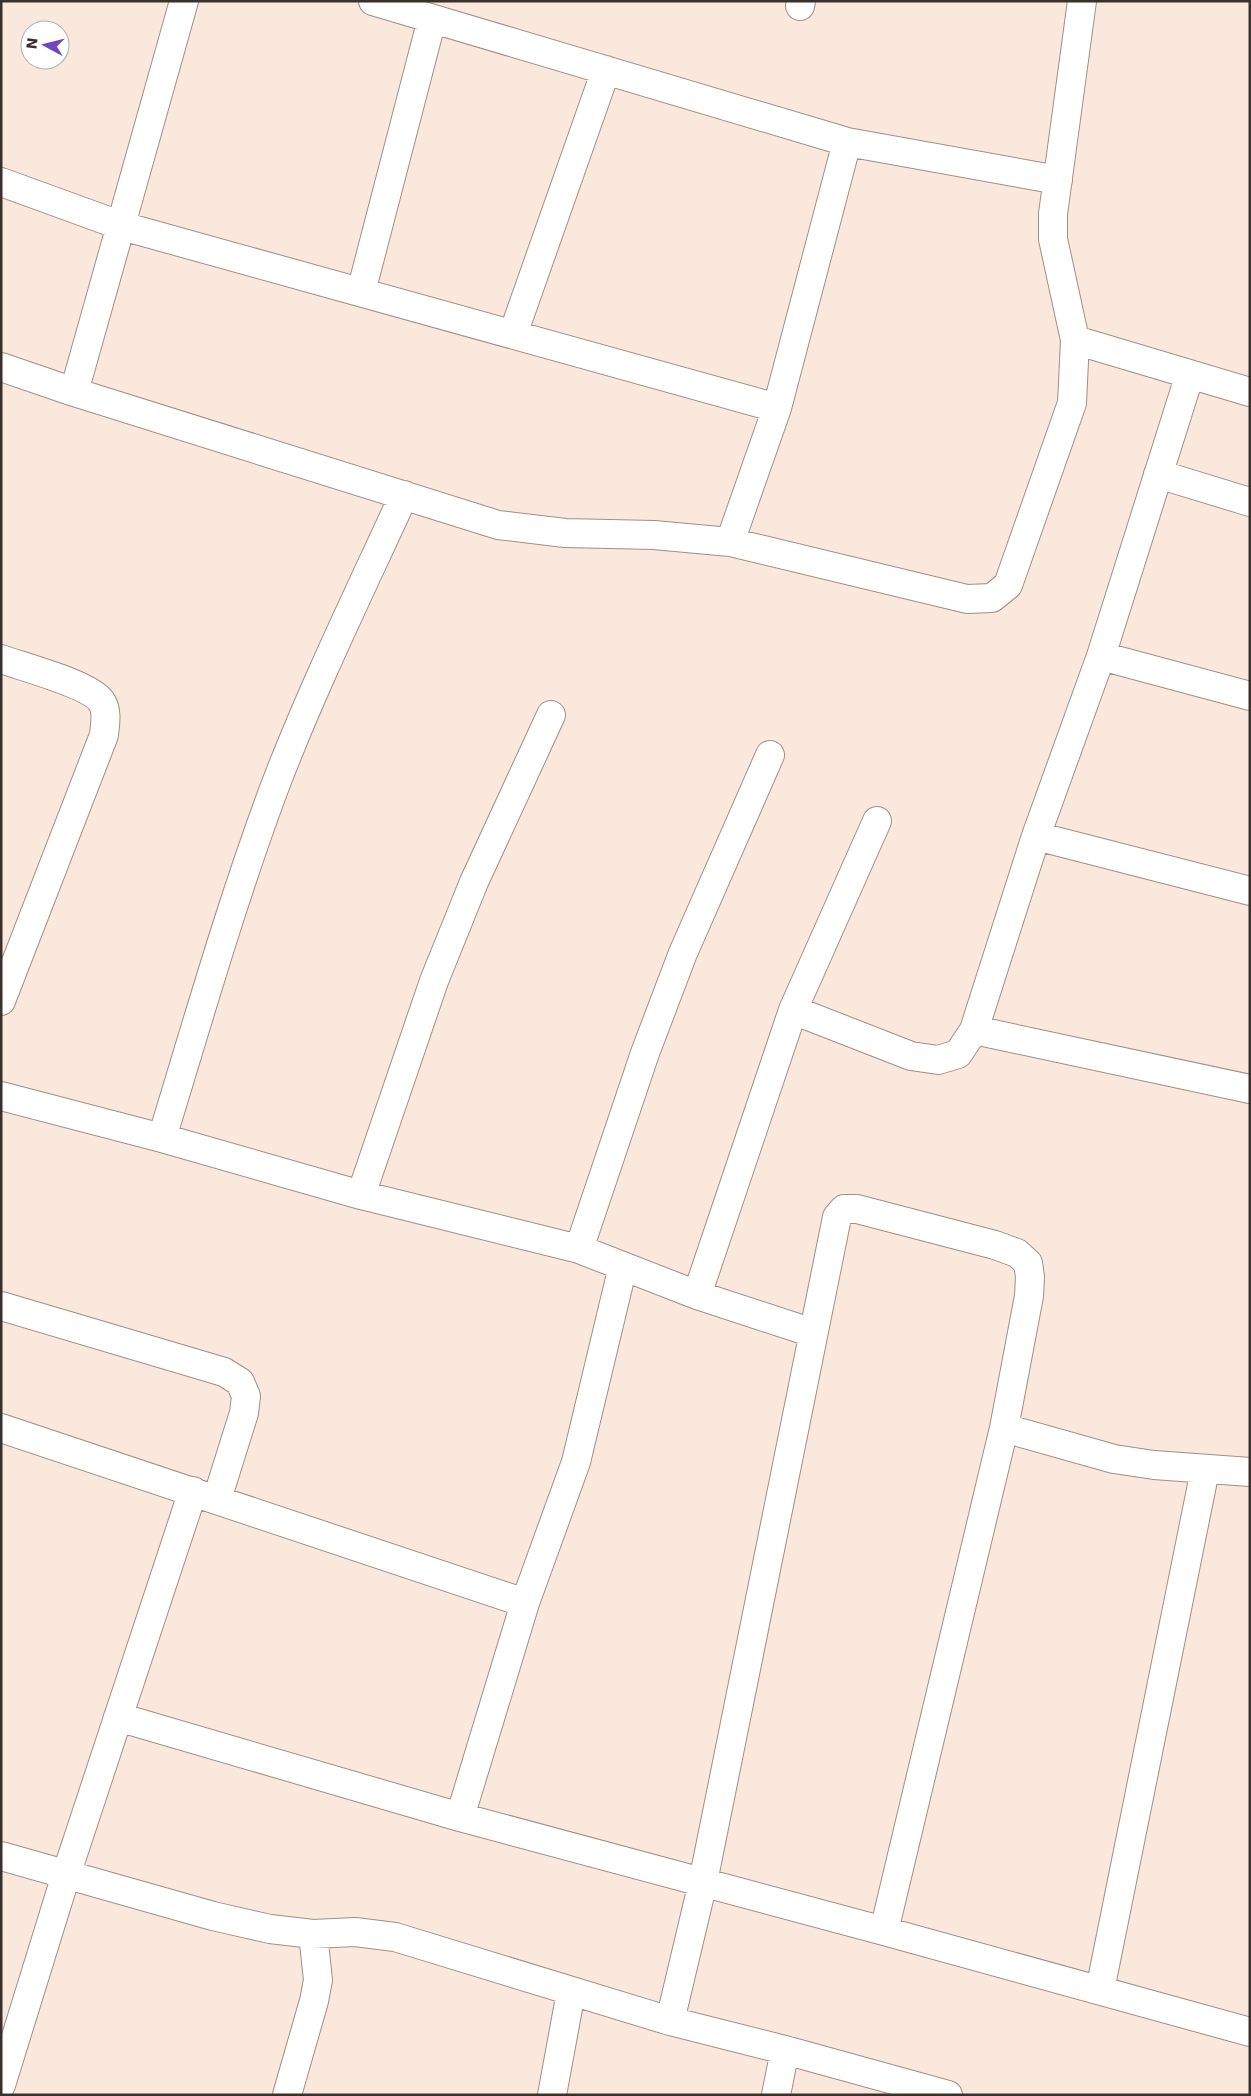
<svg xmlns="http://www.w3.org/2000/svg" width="1251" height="2096" font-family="'DejaVu Sans',sans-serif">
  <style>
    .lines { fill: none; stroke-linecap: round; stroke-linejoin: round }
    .street-casing { stroke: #a08f84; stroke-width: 30 }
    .street { stroke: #fff; stroke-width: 28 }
  </style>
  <rect width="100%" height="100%" fill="#fbe8dc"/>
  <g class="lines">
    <defs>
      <path id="street" d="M373 1 847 142 1058 180
        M800 6 801 1
        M1 182 122 226 777 408
        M361 292 432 19
        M513 334 606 70
        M1075 340 1250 392
        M1 367 74 392 498 525 565 533 654 535 730 542 967 599 992 598 1008 585 1072 403 1075 340 1053 239V214L1082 1
        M74 392 184 1
        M1158 474 1250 502
        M730 542 777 408 847 142
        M1101 656 1250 696
        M1 659C23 667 89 684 101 701 108 710 105 725 104 735L1 1001
        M1036 836 1250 891
        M793 1010 877 821
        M974 1030 1250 1089
        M1 1096 162 1138 361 1195 579 1249 697 1295 813 1333
        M162 1138C198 1020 232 901 275 786 313 687 360 591 404 495
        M361 1195 434 981 474 882 551 715
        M579 1249 645 1053 683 953 770 755
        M697 1295 793 1010 911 1056 938 1060 958 1054 974 1030 1036 836 1101 656 1190 374
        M1 1306 224 1372 240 1382 246 1396 244 1413 217 1499
        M1 1428 525 1603 576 1462 623 1266
        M1004 1428 1114 1459 1154 1465 1250 1472
        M525 1603 460 1817 884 1931 1004 1428 1029 1296 1030 1277 1028 1263 1017 1253 995 1245 857 1209H844L837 1217 703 1882 670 2021
        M118 1717 460 1817
        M1 1856 213 1916 270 1929 313 1934 355 1932 395 1937 670 2021 785 2050 948 2095
        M884 1931 1250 2032
        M1100 1990 1205 1470
        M1 2085 66 1875 193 1491
        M287 2095 314 2001 318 1980 313 1934
        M552 2095 571 1992
        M776 2095 785 2050"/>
    </defs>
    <use href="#street" class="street-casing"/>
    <use href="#street" class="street"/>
  </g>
  <rect width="1251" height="2096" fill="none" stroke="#38312c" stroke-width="5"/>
  <g transform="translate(45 45) rotate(277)"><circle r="24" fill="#ffffff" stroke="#afadab"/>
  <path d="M0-4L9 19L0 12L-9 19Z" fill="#6e48c1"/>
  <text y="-8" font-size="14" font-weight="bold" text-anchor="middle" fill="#38312c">N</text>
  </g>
</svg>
